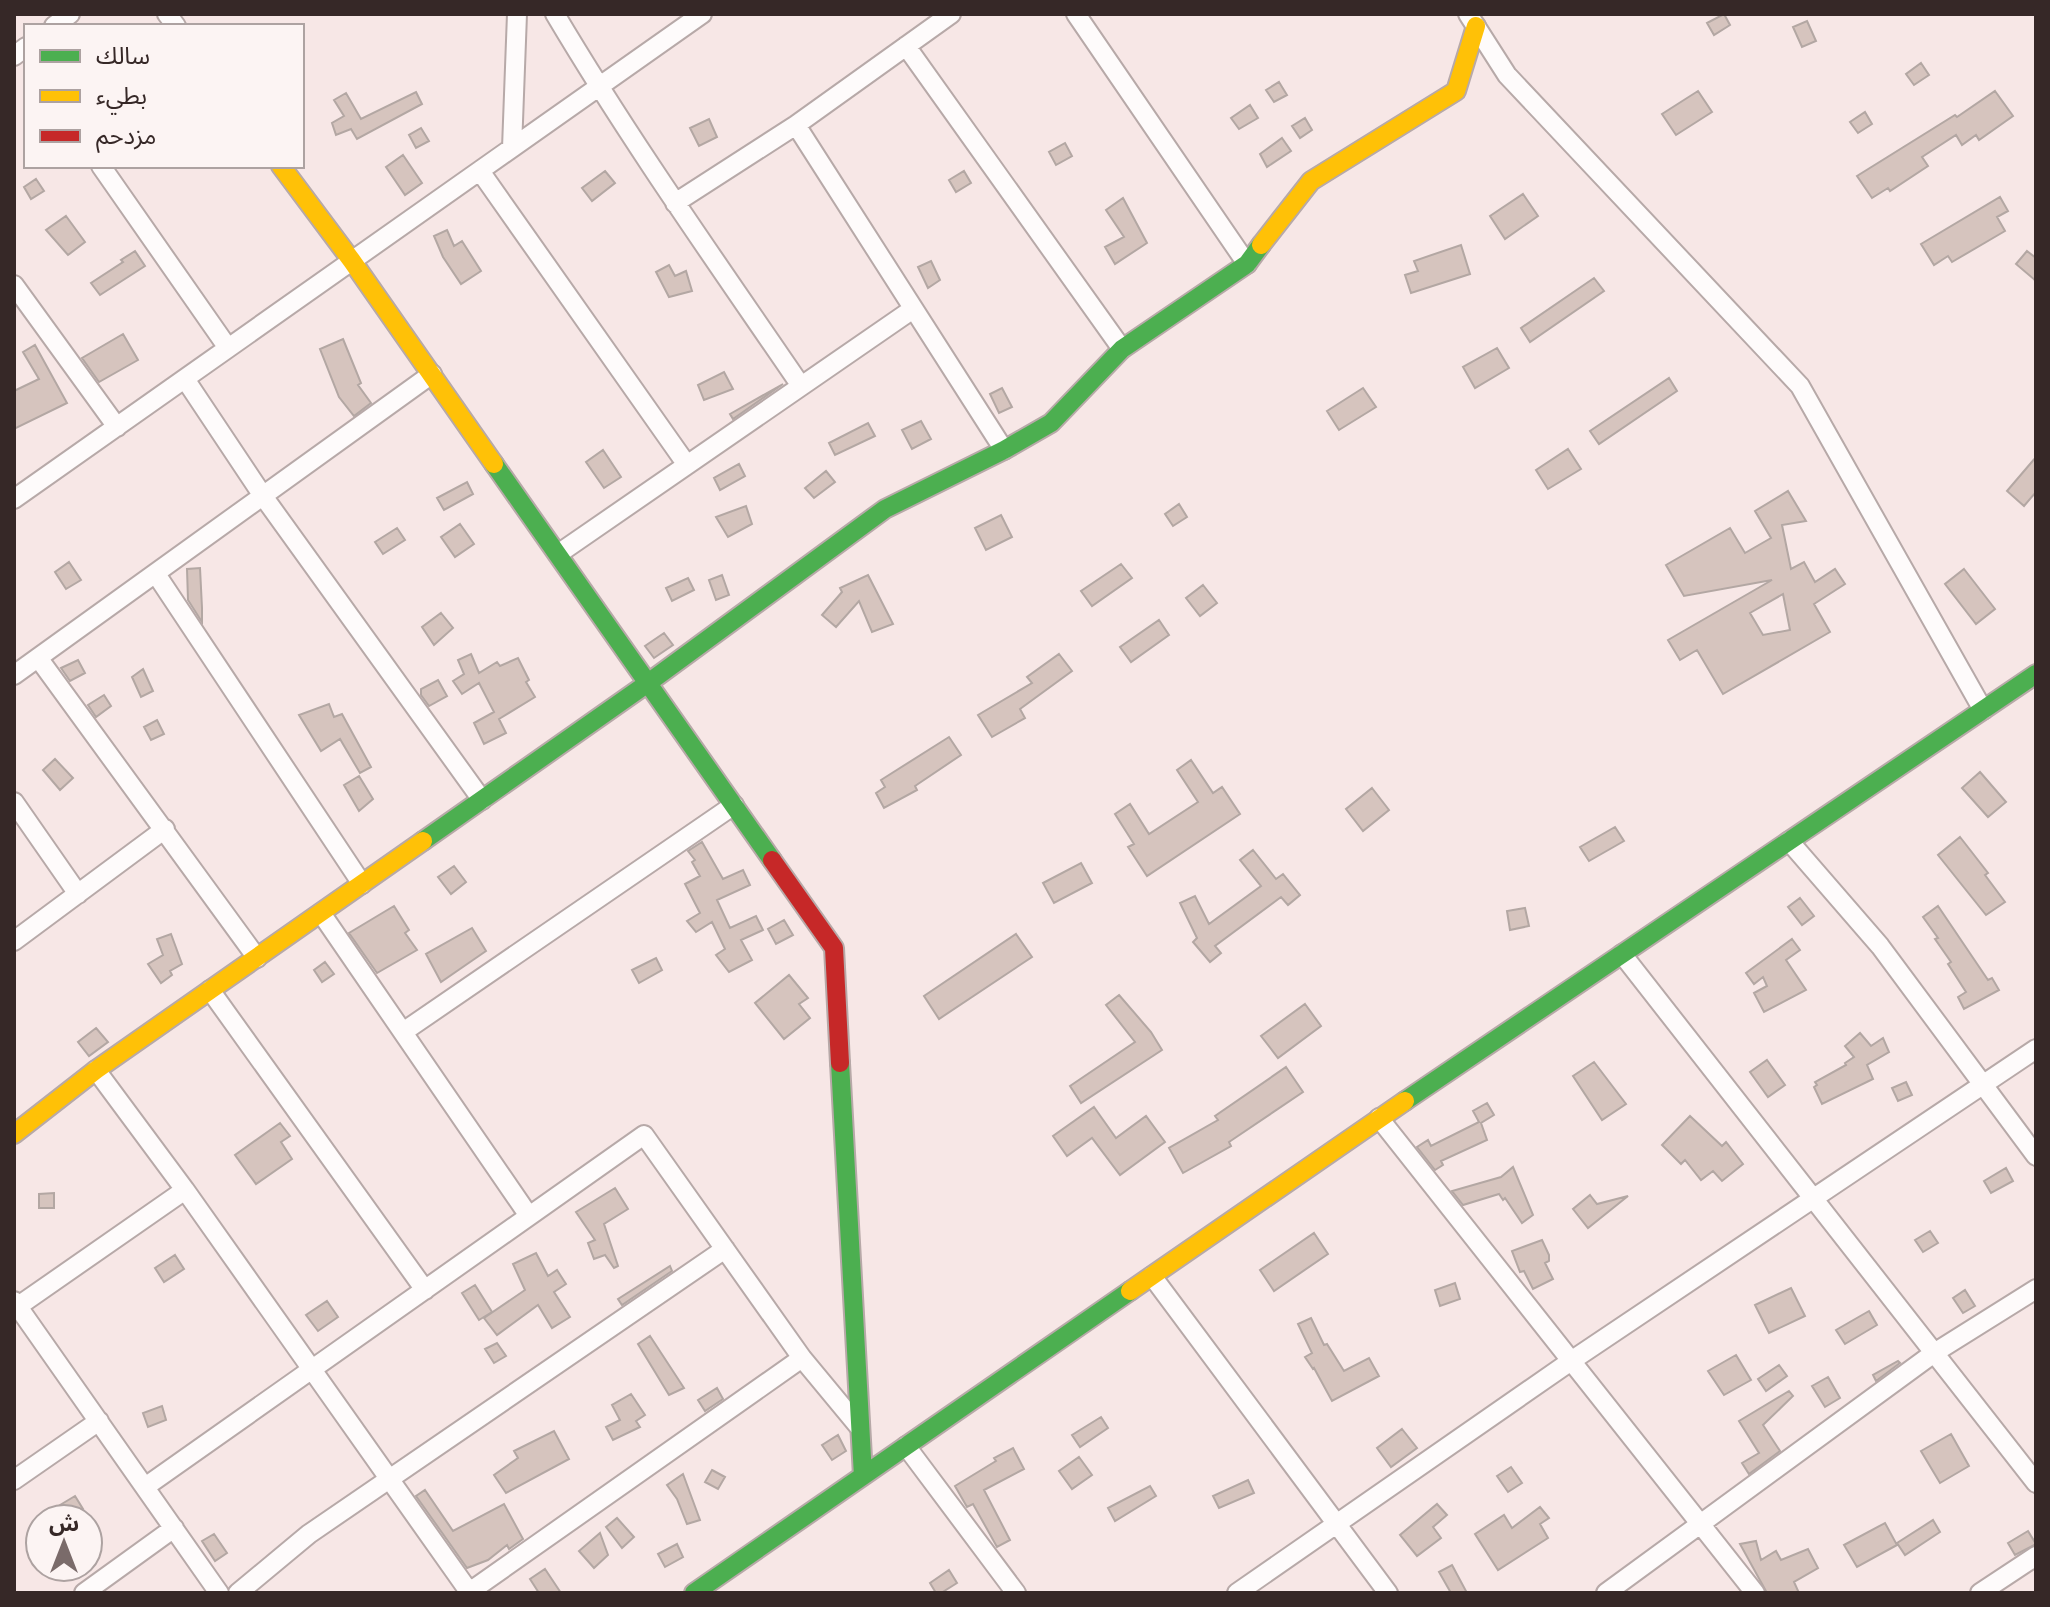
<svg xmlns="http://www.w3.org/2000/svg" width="2050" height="1607" font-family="Barlow,'Noto Sans Arabic',sans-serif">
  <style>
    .building { fill: #d6c4be; stroke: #b3a7a3; stroke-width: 2; fill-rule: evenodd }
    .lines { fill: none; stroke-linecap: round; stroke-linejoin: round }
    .street-casing { stroke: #b7a9a8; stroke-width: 22 }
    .fast-casing { stroke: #b7a9a8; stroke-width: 22 }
    .slow-casing { stroke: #b7a9a8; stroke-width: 22 }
    .jam-casing { stroke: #b7a9a8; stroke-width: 22 }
    .street { stroke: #fefbfb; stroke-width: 18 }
    .fast { stroke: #4caf50; stroke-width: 18 }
    .slow { stroke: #ffc107; stroke-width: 18 }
    .jam { stroke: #c62828; stroke-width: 18 }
  </style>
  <rect width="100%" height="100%" fill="#f7e7e6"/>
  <path class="building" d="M1724 14 1730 25 1714 35 1707 23Z
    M1807 21 1816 41 1802 47 1793 27Z
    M1921 63 1929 75 1914 85 1906 74Z
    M1279 82 1287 95 1274 102 1266 90Z
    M1698 91 1712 112 1676 135 1662 114Z
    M1995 91 2013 116 1979 140 1976 135 1962 145 1956 135 1922 157 1928 166 1890 191 1888 188 1872 198 1857 176 1955 115 1957 117Z
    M416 92 422 104 357 139 351 129 336 135 332 123 344 116 334 100 346 93 361 119Z
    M1250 105 1258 118 1239 129 1231 118Z
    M1865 112 1872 124 1858 133 1850 122Z
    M1305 118 1312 130 1300 138 1292 126Z
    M709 119 717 137 699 146 690 128Z
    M421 128 429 141 416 148 409 135Z
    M1282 138 1291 151 1267 167 1260 154Z
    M1065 143 1072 156 1056 165 1049 152Z
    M403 155 422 183 405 195 386 167Z
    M605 171 615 183 592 201 582 188Z
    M964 171 971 183 956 192 949 180Z
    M36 179 44 191 31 199 24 187Z
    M1523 194 1538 216 1505 239 1490 216Z
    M2000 197 2008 211 1997 217 2005 231 1952 262 1948 256 1934 265 1921 244Z
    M1123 198 1147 243 1115 264 1105 247 1124 237 1106 210Z
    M66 216 85 242 68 255 46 230Z
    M447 230 454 246 462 241 481 271 461 284 443 257 434 236Z
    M1461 245 1470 274 1411 293 1405 275 1418 271 1414 261Z
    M135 251 145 266 100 295 91 283 123 262 121 260Z
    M2027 251 2036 258V281L2016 264Z
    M931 261 940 280 928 288 918 267Z
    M669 265 675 276 686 271 692 291 669 297 656 272Z
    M1594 278 1604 291 1530 342 1521 328Z
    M123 334 138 360 99 382 82 358Z
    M343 339 361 383 358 385 371 403 354 416 339 397 320 349Z
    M35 345 67 403 14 429V391L39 379 23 352Z
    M1497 348 1509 368 1475 388 1463 367Z
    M724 372 733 389 704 400 698 385Z
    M1669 378 1677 391 1599 444 1590 431Z
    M783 384 733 419 730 414Z
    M1002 388 1012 407 999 413 990 394Z
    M1363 388 1376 407 1339 430 1327 411Z
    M921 421 931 439 912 449 902 430Z
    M868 423 875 436 835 455 829 443Z
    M1568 449 1581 469 1548 489 1536 470Z
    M603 450 621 477 604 488 586 462Z
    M2036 457V492L2024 506 2007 491Z
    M739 464 745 476 720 490 714 478Z
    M826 471 835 482 814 498 805 488Z
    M467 482 473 494 444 510 437 498Z
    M1788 491 1806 521 1782 525 1791 569 1804 562 1815 582 1835 569 1845 584 1814 604 1830 632 1723 694 1697 650 1680 660 1668 640 1772 580 1684 596 1666 565 1730 528 1745 553 1771 538 1755 511ZM1783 594 1790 630 1763 635 1750 613Z
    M1179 504 1187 517 1173 526 1165 514Z
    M746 506 752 524 728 537 716 517Z
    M1001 515 1012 537 986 550 975 528Z
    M460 524 474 544 455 557 441 537Z
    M397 528 405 540 383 554 375 542Z
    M69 562 81 580 66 589 55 572Z
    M1121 564 1132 578 1092 606 1081 591Z
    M200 568 202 608V622L188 600 187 569Z
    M1964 569 1995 609 1976 624 1945 584Z
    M722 575 729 595 716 600 709 580Z
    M868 575 893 624 872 632 859 601 836 627 822 615 842 592 840 588Z
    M688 578 694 590 672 601 666 588Z
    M1203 585 1217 603 1200 616 1186 598Z
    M441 613 453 628 434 645 422 627Z
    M1159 620 1169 635 1131 662 1120 647Z
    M664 633 673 645 654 658 645 646Z
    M471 654 479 673 497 662 500 666 518 658 529 680 526 682 535 697 499 719 506 733 484 744 474 723 494 712 479 683 462 694 453 681 464 674 458 660Z
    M1059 654 1072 671 1020 709 1025 718 992 737 978 715 1032 683 1027 677Z
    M78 660 85 673 70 681 61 668Z
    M143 669 153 691 141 697 132 677Z
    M438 680 447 696 429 706 421 695V689Z
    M104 695 111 706 96 717 88 705Z
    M329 704 334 717 342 714 371 767 360 773 340 739 321 751 299 715Z
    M157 720 164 734 151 740 144 727Z
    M949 737 961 755 915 786 917 790 884 808 876 793 885 787 881 780Z
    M55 759 73 778 60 790 43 770Z
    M1191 760 1213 793 1222 787 1240 814 1147 876 1128 847 1134 844 1115 814 1130 804 1149 834 1198 802 1177 770Z
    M1980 772 2006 802 1988 817 1962 788Z
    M359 776 373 799 359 811 344 785Z
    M1372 788 1389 810 1363 831 1346 809Z
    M1615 827 1624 841 1589 861 1580 847Z
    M1960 837 1988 873 1985 875 2005 902 1986 915 1938 855Z
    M702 842 723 879 743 870 750 885 717 900 730 928 756 916 763 930 741 940 752 960 729 972 716 955 725 949 712 922 696 932 687 921 700 913 685 884 700 876 692 862 695 860 688 851Z
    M1253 850 1276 879 1283 874 1300 895 1288 905 1281 897 1215 946 1221 953 1210 962 1193 942 1197 938 1180 903 1195 896 1209 924 1261 886 1240 860Z
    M1081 863 1092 883 1054 903 1043 883Z
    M454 866 466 882 451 894 438 877Z
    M1800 898 1814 916 1802 925 1788 907Z
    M394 906 409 930 405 933 417 950 377 973 349 933Z
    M1938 906 1988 980 1992 978 1999 990 1964 1009 1958 997 1966 992 1948 964 1951 962 1935 939 1938 938 1923 917Z
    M1525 908 1529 926 1510 930 1507 911Z
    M784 920 793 935 776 944 768 929Z
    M472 928 486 951 441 982 426 954Z
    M171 934 182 964 170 971 172 975 161 983 148 964 163 955 157 939Z
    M1016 934 1032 957 939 1019 924 996Z
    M1792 939 1800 950 1786 960 1806 990 1764 1012 1754 993 1767 986 1763 977 1754 984 1746 973Z
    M656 958 662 970 639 983 632 970Z
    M325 962 334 974 322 982 314 970Z
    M789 975 808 998 799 1004 810 1018 784 1039 755 1003Z
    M1119 995 1151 1032 1162 1050 1081 1103 1070 1086 1135 1042 1106 1005Z
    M1305 1004 1321 1026 1278 1058 1261 1036Z
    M96 1028 108 1042 89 1056 78 1042Z
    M1860 1033 1871 1046 1883 1038 1889 1052 1867 1065 1873 1079 1822 1104 1814 1087 1817 1085 1815 1082 1846 1065 1845 1063 1854 1057 1845 1046Z
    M1767 1060 1785 1085 1768 1097 1750 1072Z
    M1594 1062 1626 1104 1602 1120 1573 1076Z
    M1286 1067 1303 1092 1229 1142 1231 1146 1183 1173 1169 1148 1218 1120 1215 1116Z
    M1906 1082 1912 1095 1898 1101 1892 1088Z
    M1487 1103 1494 1115 1481 1123 1487 1140 1441 1161 1443 1165 1435 1170 1417 1147 1428 1140 1431 1146 1479 1122 1473 1111Z
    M1094 1107 1116 1138 1146 1116 1165 1142 1120 1175 1092 1138 1067 1156 1053 1136Z
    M1690 1116 1722 1146 1726 1142 1743 1164 1722 1181 1713 1171 1701 1180 1685 1160 1681 1164 1662 1145Z
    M280 1123 290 1136 281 1142 292 1159 256 1184 235 1155Z
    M1513 1167 1533 1215 1522 1223 1505 1198 1503 1200 1499 1194 1463 1205 1452 1191 1501 1177Z
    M2006 1168 2013 1181 1991 1193 1984 1181Z
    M615 1188 628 1209 604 1224 618 1266 614 1268 605 1255 594 1259 588 1243 595 1240 576 1212Z
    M54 1193V1208H39V1194Z
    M1590 1195 1597 1204 1628 1196 1588 1228 1573 1209Z
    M1930 1231 1938 1243 1923 1252 1915 1240Z
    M1314 1233 1328 1254 1274 1291 1260 1270Z
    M1542 1240 1549 1255V1261L1545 1263 1553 1279 1533 1289 1524 1271 1520 1272 1512 1251Z
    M536 1253 548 1276 557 1270 566 1284 554 1292 570 1317 552 1328 538 1305 497 1335 484 1318 525 1290 513 1264Z
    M175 1255 184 1269 164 1282 155 1268Z
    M670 1266 672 1271 622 1305 618 1299Z
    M1455 1283 1460 1299 1440 1306 1435 1290Z
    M475 1285 492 1312 479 1320 462 1293Z
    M1791 1288 1805 1316 1769 1333 1755 1305Z
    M1965 1290 1975 1306 1963 1313 1953 1298Z
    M327 1301 338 1317 318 1331 306 1315Z
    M1869 1311 1877 1325 1845 1344 1836 1330Z
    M1311 1318 1324 1345 1327 1344 1344 1371 1369 1358 1379 1376 1332 1401 1314 1368 1313 1369 1305 1357 1312 1353 1298 1324Z
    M650 1336 684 1388 669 1395 638 1344Z
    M497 1343 506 1356 494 1363 485 1349Z
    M1736 1355 1751 1380 1724 1395 1708 1371Z
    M1898 1361 1900 1363 1876 1381 1873 1375Z
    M1779 1365 1787 1376 1766 1391 1758 1379Z
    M1828 1377 1840 1398 1825 1407 1812 1386Z
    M717 1388 723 1399 705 1411 698 1400Z
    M1789 1391 1793 1396 1763 1425 1780 1451 1749 1474 1742 1463 1759 1453 1739 1421Z
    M631 1394 645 1415 636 1421 640 1427 613 1440 606 1427 620 1420 612 1405Z
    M162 1406 166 1420 148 1427 143 1413Z
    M1101 1417 1108 1428 1080 1447 1072 1435Z
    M1402 1429 1417 1448 1391 1467 1377 1448Z
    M554 1431 569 1459 506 1493 494 1475 518 1458 514 1451Z
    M1951 1434 1969 1466 1940 1483 1921 1451Z
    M838 1435 846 1451 832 1460 822 1445Z
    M1013 1448 1024 1469 984 1490 1010 1540 997 1547 973 1504 967 1507 955 1486 996 1461 994 1458Z
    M1079 1457 1092 1475 1072 1489 1059 1471Z
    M1511 1467 1522 1483 1508 1492 1497 1476Z
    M712 1470 725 1477 718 1489 705 1482Z
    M683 1474 700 1520 687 1524 677 1499 667 1485Z
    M1248 1480 1254 1493 1219 1508 1213 1496Z
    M1150 1486 1156 1496 1115 1521 1108 1508Z
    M425 1490 453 1531 504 1504 523 1539 509 1549 507 1545 488 1560 467 1568 416 1496Z
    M75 1496 83 1509 67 1518 60 1505Z
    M1437 1504 1447 1515 1433 1527 1441 1538 1417 1556 1400 1535Z
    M1540 1507 1549 1518 1540 1524 1548 1538 1498 1570 1475 1534 1504 1515 1512 1528Z
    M617 1518 634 1537 622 1548 606 1527Z
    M1933 1520 1940 1532 1905 1555 1897 1543Z
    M1885 1523 1897 1545 1857 1567 1844 1545Z
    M2028 1531 2036 1544 2015 1555 2008 1543Z
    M600 1533 608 1555 594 1568 579 1551Z
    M214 1534 227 1553 215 1561 202 1541Z
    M1756 1541 1761 1560 1776 1551 1781 1560 1808 1549 1818 1568 1794 1582 1799 1593H1767L1740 1544Z
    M677 1544 683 1557 665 1567 658 1554Z
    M1452 1565 1467 1593H1451L1439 1572Z
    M545 1569 561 1593H539L530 1579Z
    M949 1570 957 1583 941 1593H936L930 1583Z"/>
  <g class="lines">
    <defs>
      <path id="street" d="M167 14 176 26
        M555 14C631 142 717 263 801 386
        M1076 14 1247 264
        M1468 14 1507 75 1800 386 1983 710
        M54 26 70 14
        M906 46 1122 349
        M14 56 26 47
        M796 125 1004 450
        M512 148 517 14
        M101 166 228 348
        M480 171 687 465
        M675 203 796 125 951 14
        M14 285 117 427
        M185 379 263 496 482 800
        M14 499 702 14
        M558 554 913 309
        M156 574 362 884
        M39 659 257 958
        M14 675 432 374
        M14 802 78 894
        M1789 841 1880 946 2036 1156
        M321 913 529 1216
        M14 941 165 829
        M1622 954 2036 1483
        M210 990 425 1290
        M403 1032 734 805
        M96 1070 185 1190 470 1593
        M1379 1118 1755 1593
        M1152 1276 1388 1593
        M14 1301 219 1593
        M14 1309 185 1190
        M906 1446 1016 1593
        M14 1480 99 1421
        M145 1487 644 1135 802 1358 860 1428
        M84 1593 174 1528
        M238 1593 309 1534 725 1249
        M468 1593 802 1358
        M1237 1593 1571 1361 2036 1049
        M1606 1593 1934 1353 2036 1289
        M1980 1593 2036 1556"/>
      <path id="fast" d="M494 464 772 860
        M423 841 648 683 885 509 1004 450 1051 423 1122 349 1247 264 1261 245
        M840 1063 863 1476
        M1405 1101 2036 674
        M694 1593 1130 1291"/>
      <path id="slow" d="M281 166 352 261 494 464
        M1261 245 1311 181 1456 91 1476 26
        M14 1134 96 1070 423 841
        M1130 1291 1405 1101"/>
      <path id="jam" d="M772 860 834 948 840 1063"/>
    </defs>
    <use href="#street" class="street-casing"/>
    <use href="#fast" class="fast-casing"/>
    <use href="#slow" class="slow-casing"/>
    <use href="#jam" class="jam-casing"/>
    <use href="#street" class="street"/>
    <use href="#fast" class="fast"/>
    <use href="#slow" class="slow"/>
    <use href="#jam" class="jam"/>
  </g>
  <rect width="2050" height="1607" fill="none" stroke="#362827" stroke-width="32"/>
  <rect x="24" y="24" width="280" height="144" fill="#fcf4f3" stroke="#ada2a1" stroke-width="2"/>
  <rect x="40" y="50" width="40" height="12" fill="#4caf50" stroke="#ada2a1" stroke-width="2"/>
  <text x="96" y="64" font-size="24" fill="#362827">سالك</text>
  <rect x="40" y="90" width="40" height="12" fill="#ffc107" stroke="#ada2a1" stroke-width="2"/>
  <text x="96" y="104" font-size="24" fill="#362827">بطيء</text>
  <rect x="40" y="130" width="40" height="12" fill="#c62828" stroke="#ada2a1" stroke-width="2"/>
  <text x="96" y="144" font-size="24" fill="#362827">مزدحم</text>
  <g transform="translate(64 1543)"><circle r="38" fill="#fcf4f3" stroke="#ada2a1" stroke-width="2"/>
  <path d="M0-6L14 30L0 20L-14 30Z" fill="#7a6b6a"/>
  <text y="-12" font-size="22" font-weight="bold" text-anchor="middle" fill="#362827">ش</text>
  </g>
</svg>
